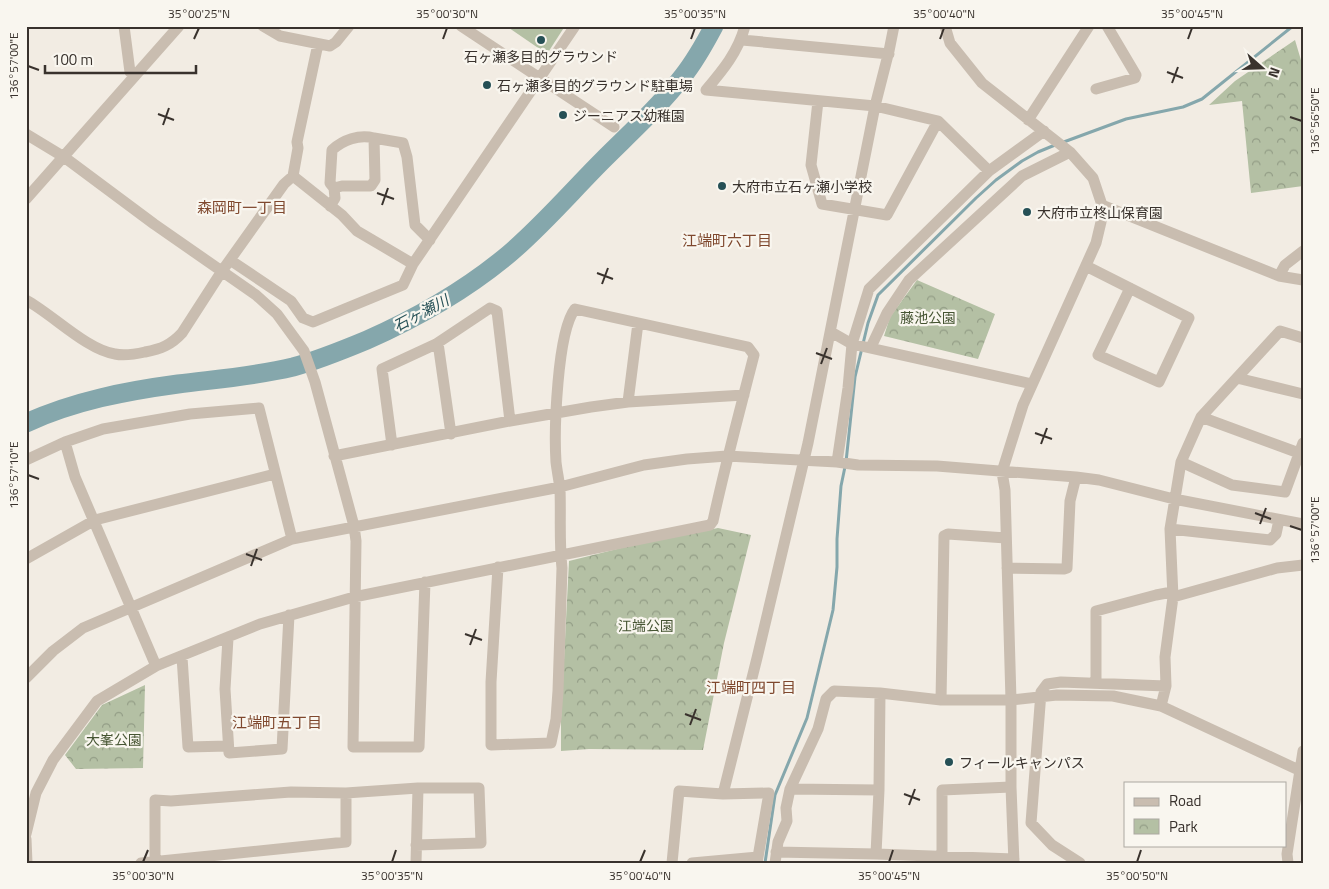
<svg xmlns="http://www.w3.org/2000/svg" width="1329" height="889" viewBox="0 0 1329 889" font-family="'Titillium Web','Noto Sans JP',sans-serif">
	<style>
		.park { fill: url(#park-crowns) }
		.pitch { fill: #b4c0a4 }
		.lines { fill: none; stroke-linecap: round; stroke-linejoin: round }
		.stream { stroke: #85a7ac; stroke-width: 3 }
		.river { stroke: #85a7ac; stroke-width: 19 }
		.minor { stroke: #c9bdb0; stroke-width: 11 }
		.ticks { fill: none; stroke: #39322d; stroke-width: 2 }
		.poi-dot { fill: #265056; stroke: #f9f6ef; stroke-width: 2 }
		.labels { text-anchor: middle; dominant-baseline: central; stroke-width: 4.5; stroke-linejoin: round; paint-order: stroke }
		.poi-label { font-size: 14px; fill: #39322d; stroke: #f9f6ef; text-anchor: start }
		.park-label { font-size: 14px; fill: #465533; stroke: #f9f6ef }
		.neighbourhood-label { font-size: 15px; fill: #7f482e; stroke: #f9f6ef }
		.water-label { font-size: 15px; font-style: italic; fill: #265056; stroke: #f9f6ef }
		.neatline { fill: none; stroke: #39322d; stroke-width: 2 }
		.ticks-label { font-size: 12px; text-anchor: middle; fill: #39322d }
	</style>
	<defs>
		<pattern id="park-crowns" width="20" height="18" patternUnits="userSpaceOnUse" patternTransform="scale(1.25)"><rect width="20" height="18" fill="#b4c0a4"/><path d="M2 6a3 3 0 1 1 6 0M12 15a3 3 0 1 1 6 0" fill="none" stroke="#939d86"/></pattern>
	</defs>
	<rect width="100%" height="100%" fill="#f2ece3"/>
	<path class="park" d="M1295,40l8,27v119l-52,7 -9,-92 -33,4 26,-24z
		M917,280l78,34 -17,45 -94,-23 6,-19z
		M718,528l33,7 -27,108 -21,107 -114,-1 -28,2v-32l8,-158 68,-17z
		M145,685l-2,83 -67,1 -11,-14 37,-50z"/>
	<path class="pitch" d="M506,26h59l-18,28z"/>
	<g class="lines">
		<path class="stream" d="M1061,143l65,-24 57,-12 19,-8 91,-73
			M765,863l10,-68 32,-77 26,-108 4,-43v-28l4,-53 5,-24 9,-85 13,-54 10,-28 98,-97 20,-18 26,-19 16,-9 17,-7"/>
		<path class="river" d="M26,423c48,-22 100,-32 152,-39 39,-5 78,-8 115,-17 26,-7 50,-17 74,-27 52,-23 99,-50 142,-86 34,-29 63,-63 94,-94 27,-27 57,-54 80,-84 12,-15 22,-33 31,-50"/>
		<path class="minor" d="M124,26l6,46 5,4
			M263,26l17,10 50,10 6,-4 13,-16
			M461,26l153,101
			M945,26l5,17 32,40 88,69 23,26 9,27 -1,17 -5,21 -73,162 -21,67 3,18 6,210v87l3,76
			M742,40l147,14
			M1096,89l39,-11 1,-3 -29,-49
			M706,90l169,16 63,15 51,50
			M706,90c17,-20 32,-38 39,-64
			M818,101l-7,64 11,39 65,11 51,-94
			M1028,120l61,-94
			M26,134l38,23 90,67 102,71 21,19 27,37 11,31 39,144 2,15 -3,206h66l6,-165
			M293,176l49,39 15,16 56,33
			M334,188l-4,-5 2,-33c11,-10 27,-16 42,-12
			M26,199l153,-173
			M1102,205l177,71 24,4
			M330,206l5,-8 -1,-10 8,-2h29l4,-6 -1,-42 29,5 4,14 8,68 15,15
			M230,260l61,41 12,17 10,4 90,-37 10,-21 162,-238
			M1086,266l103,52 -30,64 -61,-27 32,-67
			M1279,276l6,-11 18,-14
			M26,300c26,14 61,50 89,54 10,2 21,0 30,-2 16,-3 26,-7 37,-19l40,-62 62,-87 9,-8 5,-28 -1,-6 21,-98
			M831,332l21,12 180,40
			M438,343l13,91
			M871,347l16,-34 22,-33 113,-104 48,-24
			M1237,378l66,16
			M628,402l10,-79
			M1201,417l98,36
			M65,442l10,35 81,189
			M392,445l-10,-76 54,-25 54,-36 7,3 13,110
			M334,456l176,-35 81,-14 37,-5 116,-7
			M26,460l39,-18 38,-13 87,-15 69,-6 33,131
			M837,462l11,-74 4,-44 17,-55 120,-118 55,-40
			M1181,462l51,23 53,7 18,-49
			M1170,529l100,11 6,-6 3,-14
			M26,559l69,-39 180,-46
			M1007,568l57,1 3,-1 3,-67 6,-24
			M1173,597l104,-29 26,-3
			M228,638l-3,51 4,64 53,-4 7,-134
			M182,657l6,90 40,-1
			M26,678l27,-27 30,-23 209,-89 268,-52 84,-22 43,-6 40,-3 110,6 21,3 79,1 139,11 23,3 75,19 129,25
			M1096,682v-71l60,-16 16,-3
			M941,700l3,-164 4,-2 58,4
			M1161,706l5,-20 -1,-29 8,-60 -3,-68 11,-67 20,-45 79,-86 23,7
			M790,789l89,1
			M723,794l34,-136 51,-215 67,-337 14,-55 5,-25
			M26,834l10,-41 17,-33 44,-59 59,-35 104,-42 94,-27 356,-72 3,-4c12,-56 27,-111 41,-166l-6,-8 -173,-38c-18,23 -21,122 -19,153 1,9 3,18 4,27 1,26 -1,53 2,79l-4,123 -2,28 -5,24 -60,2v-63l7,-115
			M26,839l1,24
			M776,852l100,2 138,5
			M876,854l3,-64 1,-97
			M942,856v-66l69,-3
			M141,863l205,-21v-49
			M155,863v-63l16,1 120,-9 55,1 72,-5h61l2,55 -65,2
			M416,863l2,-75
			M672,863l7,-72 44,3 46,-1 -12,70
			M692,863l66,-6
			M775,863l3,-21 9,-21 -1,-13 4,-19 28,-60 8,-30 8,-8 46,2 61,7h70l46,-5 56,1 48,10 142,66
			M1080,863l-28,-18 -21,-22 10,-131 6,-8 14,-2 105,4
			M1288,863l-1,-9 16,-103"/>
	</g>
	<path class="ticks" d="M194,39l5,-11M443,39l4,-11M691,39l4,-11M940,39l4,-11M1188,39l4,-11M28,66l11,4M1167,72l16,6M1172,83l6,-16M158,114l16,6M1290,117l12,4M163,125l6,-17M377,193l17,6M382,205l6,-17M597,273l16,6M602,284l6,-16M816,353l16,6M821,364l6,-16M1035,433l17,6M1041,444l6,-16M28,475l11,4M1255,513l16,6M1260,524l6,-16M1290,526l12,4M246,554l16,6M251,566l6,-17M465,634l17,6M470,645l6,-16M685,714l16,6M690,725l6,-16M904,794l16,6M909,805l6,-16M143,862l5,-12M392,862l4,-12M640,862l5,-12M889,862l4,-12M1137,862l4,-12"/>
	<g class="poi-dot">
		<circle cx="541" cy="40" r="5"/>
		<circle cx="487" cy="85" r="5"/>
		<circle cx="563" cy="115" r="5"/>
		<circle cx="722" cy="186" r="5"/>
		<circle cx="1027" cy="212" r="5"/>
		<circle cx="949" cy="762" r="5"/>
	</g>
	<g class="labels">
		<g class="poi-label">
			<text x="541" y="56" text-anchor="middle">石ヶ瀬多目的グラウンド</text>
			<text x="497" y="85">石ヶ瀬多目的グラウンド駐車場</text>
			<text x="573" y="115">ジーニアス幼稚園</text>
			<text x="732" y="186">大府市立石ヶ瀬小学校</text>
			<text x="1037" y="212">大府市立柊山保育園</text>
			<text x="959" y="762">フィールキャンパス</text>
		</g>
		<g class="park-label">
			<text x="928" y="317">藤池公園</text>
			<text x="646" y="625">江端公園</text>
			<text x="114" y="739">大峯公園</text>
		</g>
		<g class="neighbourhood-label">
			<text x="242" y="207">森岡町一丁目</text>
			<text x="727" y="240">江端町六丁目</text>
			<text x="751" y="687">江端町四丁目</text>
			<text x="277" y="722">江端町五丁目</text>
		</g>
		<g class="water-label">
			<text transform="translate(421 313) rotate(-28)">石ヶ瀬川</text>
		</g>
	</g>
	<rect width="1329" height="889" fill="none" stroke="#f9f6ef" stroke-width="55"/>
	<rect x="1124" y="782" width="162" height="65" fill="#f9f6ef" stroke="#aca8a1"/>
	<rect x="1134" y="798" width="25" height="8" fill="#c9bdb0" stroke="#aca8a1"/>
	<text x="1169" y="806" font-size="15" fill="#39322d">Road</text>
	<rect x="1134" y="819" width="25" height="15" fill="url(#park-crowns)" stroke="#aca8a1"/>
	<text x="1169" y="832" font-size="15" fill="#39322d">Park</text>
	<g transform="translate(1262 68) rotate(110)" stroke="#f9f6ef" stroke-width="4" paint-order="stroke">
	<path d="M0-4L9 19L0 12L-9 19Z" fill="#39322d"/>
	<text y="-8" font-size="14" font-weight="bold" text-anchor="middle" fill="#39322d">N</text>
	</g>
	<path d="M45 65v8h151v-8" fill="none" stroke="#39322d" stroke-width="2.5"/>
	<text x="52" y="65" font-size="15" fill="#39322d" stroke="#f9f6ef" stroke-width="4" paint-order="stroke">100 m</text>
	<rect x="28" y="28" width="1274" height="834" class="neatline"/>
	<g class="ticks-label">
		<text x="199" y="18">35°00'25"N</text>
		<text x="447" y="18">35°00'30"N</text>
		<text x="695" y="18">35°00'35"N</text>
		<text x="944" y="18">35°00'40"N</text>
		<text x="1192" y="18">35°00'45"N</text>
		<text transform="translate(14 66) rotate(-90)" y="4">136°57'00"E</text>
		<text transform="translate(1315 121) rotate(-90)" y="4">136°56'50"E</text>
		<text transform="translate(14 475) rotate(-90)" y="4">136°57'10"E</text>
		<text transform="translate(1315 530) rotate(-90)" y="4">136°57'00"E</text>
		<text x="143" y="880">35°00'30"N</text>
		<text x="392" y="880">35°00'35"N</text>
		<text x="640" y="880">35°00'40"N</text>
		<text x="889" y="880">35°00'45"N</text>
		<text x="1137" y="880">35°00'50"N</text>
	</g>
</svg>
